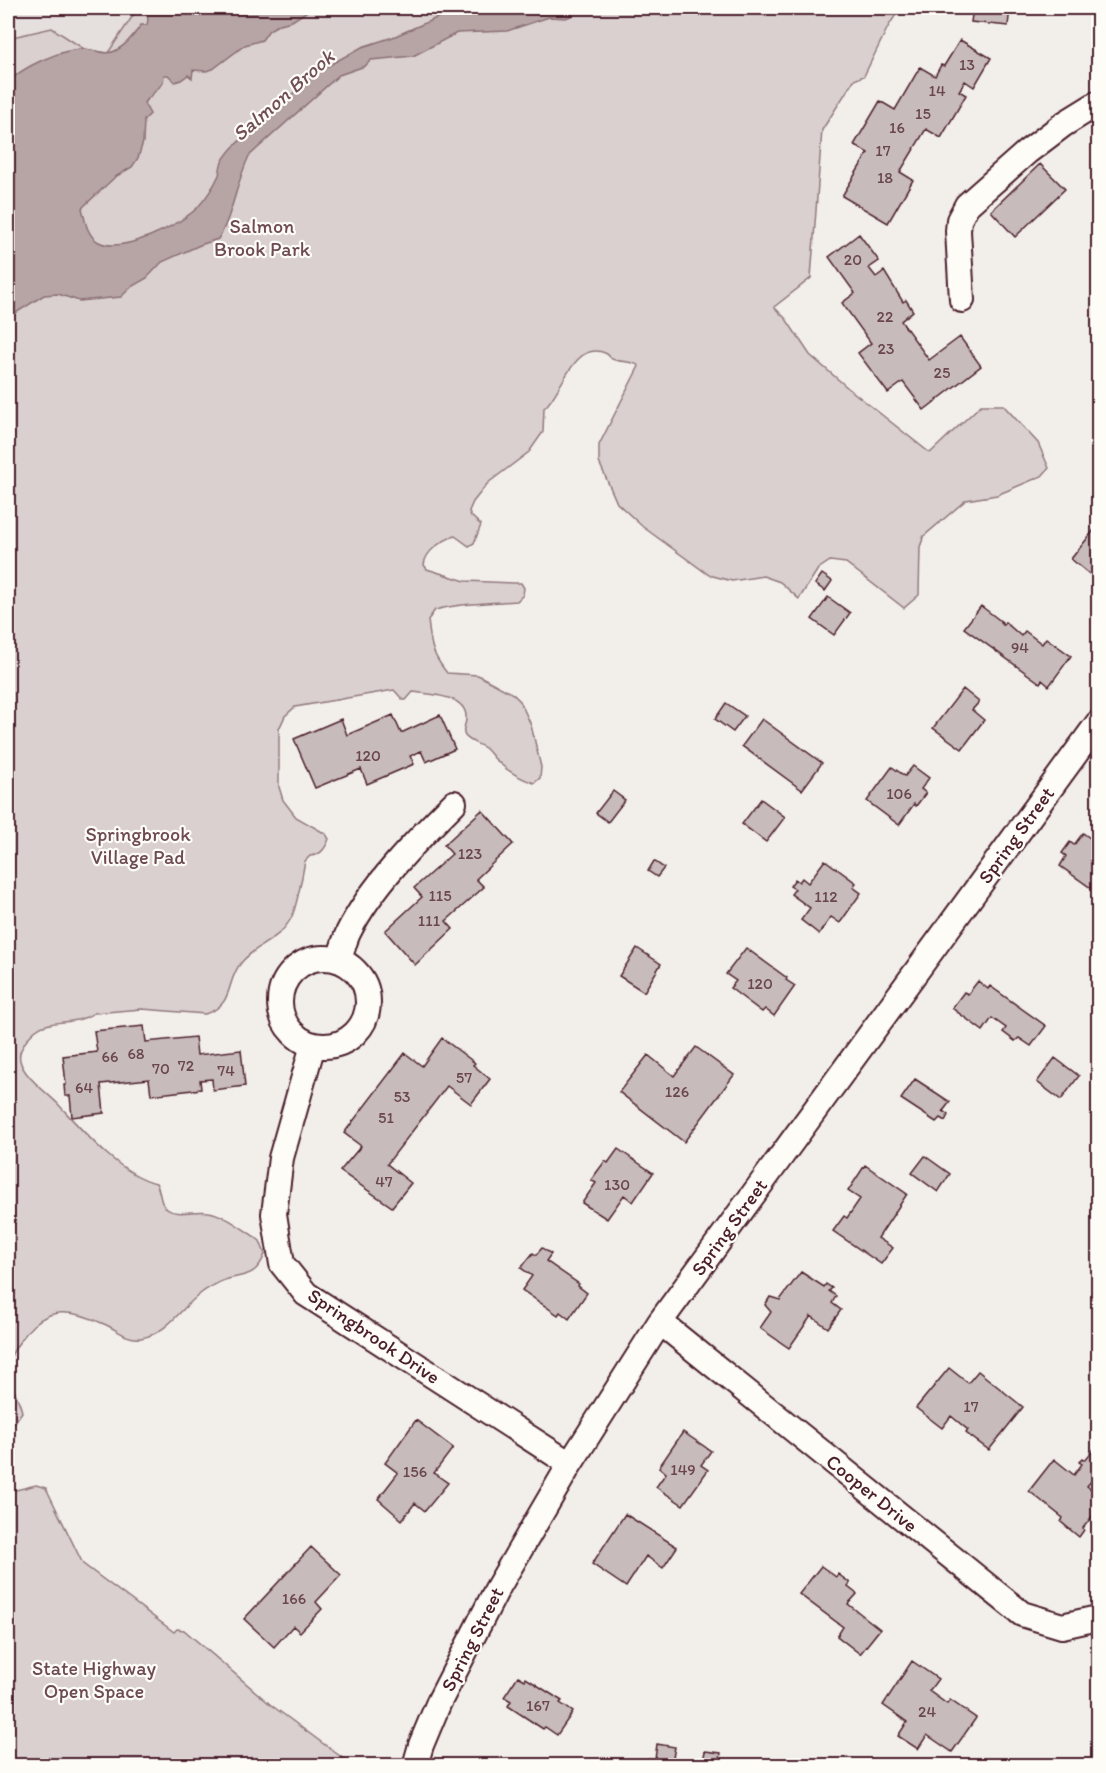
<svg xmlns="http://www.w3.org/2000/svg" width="1106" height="1773" viewBox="0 0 1106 1773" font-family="Itim,sans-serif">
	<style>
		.built { fill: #e5dfdd }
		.green { fill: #d9d0cf; stroke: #92787d; stroke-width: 1.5 }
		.water { fill: #b7a5a6; stroke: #8b6f75; stroke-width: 1.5 }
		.building { fill: #c8bbbb; stroke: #4a1f2b; stroke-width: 1.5 }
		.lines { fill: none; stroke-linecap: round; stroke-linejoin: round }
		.minor-casing { stroke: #4a1f2b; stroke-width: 28 }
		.minor { stroke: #fdfcf7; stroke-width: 24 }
		.labels { text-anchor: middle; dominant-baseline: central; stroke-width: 4.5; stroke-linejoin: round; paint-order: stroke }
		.number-label { font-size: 16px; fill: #6a464f }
		.park-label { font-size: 20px; fill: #6e4b54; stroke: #fdfcf7 }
		.street-label { font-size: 20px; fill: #4a1f2b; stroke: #fdfcf7 }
		.water-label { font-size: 21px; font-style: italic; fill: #704e56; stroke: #fdfcf7 }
	</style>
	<rect width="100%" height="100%" fill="#f2efeb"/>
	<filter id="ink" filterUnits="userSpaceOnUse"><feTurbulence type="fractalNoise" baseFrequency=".0167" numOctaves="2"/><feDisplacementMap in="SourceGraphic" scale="12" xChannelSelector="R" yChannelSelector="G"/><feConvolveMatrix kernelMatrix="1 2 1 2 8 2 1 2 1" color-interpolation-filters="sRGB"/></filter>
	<g filter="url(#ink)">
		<path class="built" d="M8,8h130l-30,45 -24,-4 -32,-21 -44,10z"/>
		<path class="green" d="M138,8h762l-12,19 -24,49 -10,4 -32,50 -11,148 -37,29 12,12 24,36 38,33 82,65 51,-48h22l35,38 11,25 -7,8 -45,19 -31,5 -42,36 -4,11 -1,48 -15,13 -58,-45 -16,-2 -12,8 -19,30 -19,-17 -17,-6 -31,5 -23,-6 -66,-48 -26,-24 -18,-41v-17l40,-79c-8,-6 -18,-3 -27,-7 -2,-2 -4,-5 -7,-6 -32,-13 -44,42 -61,55l-1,24 -14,20 -41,31 -15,19 -4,9 1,4 11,10 -7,18 -5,3 -14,-10c-12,4 -30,15 -31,29l3,4 38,12 49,2h7l3,5 -1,7 -6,6c-27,2 -55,2 -82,9l-7,10c3,25 3,33 19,53l31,2 35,19 7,7 11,24 10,42 -1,11 -6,5c-16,-5 -28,-13 -39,-24 -4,-4 -6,-8 -10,-11 -6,-4 -15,-6 -20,-12 -4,-6 1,-11 1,-17 2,-24 -37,-25 -53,-27l-7,8h-3l-9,-10 -99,17 -10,9 -6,13v58l4,13 13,17 30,17 3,5c-4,10 -8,16 -19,17l-5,5c-3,15 -8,48 -15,59 -12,21 -35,25 -49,43 -16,19 -6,42 -36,51l-63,-5 -48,4c-27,18 -54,-4 -73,37 -9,19 26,42 37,54 25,27 61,70 98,79 5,8 3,21 11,26 11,8 29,0 42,3 16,3 32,16 46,25l5,4 5,13c-11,30 -29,17 -51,31 -5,3 -11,6 -15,10 -19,14 -32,39 -58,43 -15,2 -24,-9 -37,-14 -31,-15 -58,-19 -80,12 -7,9 -16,21 -16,33 1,15 11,28 14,43l-14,20v-1394l44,-10 32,21 24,4z
			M36,1485l10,3 37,76 91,68 3,-3 7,1 87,75 81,60h-344v-276l4,2z"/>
		<path class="water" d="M148,8h164l-20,13 -12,3 -11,6 -7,10 -17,5 -32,24 -7,2 -13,-1 -1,8 -4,-3 -7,5 -6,2 -7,-7h-4l-1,8 -19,20 6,11 -6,6 -1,22 -5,16 -6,9 -17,10 -33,31c3,11 4,25 15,33 23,15 85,-17 101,-34 8,-9 16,-21 21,-32 1,-4 1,-9 3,-13 6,-11 18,-23 29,-30l64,-59 47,-26 31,-10 55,-24 18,-5h111l-6,8 -5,2 -17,-1 -42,14 -50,2 -44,23 -42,4 -6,6 -26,9 -90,81c-13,27 -16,59 -31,83l-18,6 -38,17 -15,16 -16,9 -10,10 -42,4 -21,-7 -14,1 -30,19 -6,8v-89l4,-18 -4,-1v-131c13,-16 54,-34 75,-34 10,0 22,7 32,2 10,-5 20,-17 26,-26h6l1,-6 -2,-8z"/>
		<path class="building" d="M973,8h37l-2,18 -37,-4z
			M960,40l31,18 -17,29 -9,-6 -6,10 7,4 -25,43 -15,-9 -26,43 13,8 -25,43 -46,-27 26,-43 -14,-8 26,-44 15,9 25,-43 15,9 6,-11 3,1z
			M1040,164l25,25 -50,48 -24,-26z
			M859,234l20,27 -10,7 7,9 8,-6 19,31 3,-2 7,11 -12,10 28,39 31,-23 21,29 -57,44 -21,-28 -15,11 -30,-40 13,-10 -29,-40 13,-10 -26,-36z
			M1094,530l4,3v48l-27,-22z
			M822,574l10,7 -7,10 -10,-7z
			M828,597l22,16 -16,22 -22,-16z
			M981,606l21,16 -1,1 2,2 2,-3 16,14 4,-5 17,13 4,-6 25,18 -22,30 -7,-6 -2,3 -76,-55z
			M963,689l16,13 -7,8 12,10 -22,29 -29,-21z
			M726,703l19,13 -12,16 -18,-13z
			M393,715l8,18 39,-18 15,34 -29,13 -5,-11 -11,5 4,8 -47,20 -6,-15 -46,19 -21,-49 47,-20 6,16z
			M762,719l60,44 -20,27 -60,-44z
			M913,766l16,12 -8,11 5,4 -10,13 -2,-2 -15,21 -32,-24 25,-34 13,9z
			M613,791l12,9 -17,22 -12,-9z
			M761,799l24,18 -19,25 -24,-18z
			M482,810l31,34 -37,35 8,8 -38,34 7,8 -38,36 -30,-34 37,-34 -8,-9 38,-34 -8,-9z
			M1083,833l15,11v49l-38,-27 6,-10 -4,-3 8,-11 4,3z
			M825,860l31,23 -3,4 8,6 -21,30 -9,-6 -12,17 -18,-14 9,-12 -19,-14 4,-5 -5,-3 5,-7 4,3 3,-4 6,5z
			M654,861l10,7 -7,9 -9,-6z
			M637,948l24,16 -17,28 -25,-16z
			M746,948l41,30 -1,2 9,6 -21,30 -9,-7 -3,3 -32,-24 6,-7 -10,-7z
			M978,981l10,8 2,-3 56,40 -15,20 -12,-8 -4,3 -12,-9 3,-4 -14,-10 -9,13 -31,-23 12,-16 4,2z
			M144,1026l2,16 49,-5 2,18 44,-5 4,36 -32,4 -1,-11 -12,1 1,9 -50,6 -2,-16 -48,5 3,29 -32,4 -2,-21h-5l-1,-11h2l-3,-29 34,-4 -3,-21z
			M442,1038l33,25 -2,2 17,14 -19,25 -24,-18 -60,78 24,19 -19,24 -52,-36 21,-25 -17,-13 61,-80 17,13z
			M696,1047l38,28 -50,67 -65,-50 29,-37 26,21z
			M1055,1058l24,18 -18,24 -24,-18z
			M915,1079l35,23 -7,9 5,4 -3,6 -5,-3 -4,4 -35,-23z
			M618,1149l35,24 -20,29 -9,-7 -17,24 -25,-16 14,-20 -5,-3 14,-19 3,2z
			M925,1156l25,18 -12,18 -26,-19z
			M865,1165l42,29 -29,44 15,10 -12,16 -48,-33 11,-15 3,2 13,-19 -12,-8z
			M542,1248l9,6 -5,7 33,23 -1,2 9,7 -18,26 -9,-7 -2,3 -36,-25 10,-14 -11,-8 12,-15 3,2z
			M801,1272l23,15 2,-3 6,4 -3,3 7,5 -4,7 9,7 -13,18 -17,-12 -22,32 -29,-20 11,-16 -6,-7 5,-8 10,3z
			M949,1368l19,15 10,-12 45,36 -34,43 -23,-17 2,-3 -17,-14 -9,12 -26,-20z
			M416,1420l37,28 -19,25 14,10 -23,28 -10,-8 -13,17 -24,-21 20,-26 -13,-10z
			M683,1432l28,19 -10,14 7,5 -25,35 -27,-18 10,-14 -7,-6z
			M1098,1444v38l-4,-4 -7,8 11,9v14l-15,19 1,2 -5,7 -18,-15 2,-4 -34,-27 25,-32 20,16 8,-11 -3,-2 4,-4 2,2z
			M625,1514l52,33 -14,21 -17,-12 -20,31 -34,-23z
			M311,1547l30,28 -25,27 6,7 -22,23 -7,-6 -19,21 -30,-28z
			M821,1566l15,11 2,-3 12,9 -2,4 9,7 -9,10 32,25 -20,25 -23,-18 6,-9 -44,-33z
			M912,1661l26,18 -9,12 18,13 3,-4 26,18 -24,34 -25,-17 -9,14 -20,-13 9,-14 -24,-17z
			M518,1676l7,4 1,-2 36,23 -2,2 13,9 -16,23 -12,-8 -2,2 -35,-23 3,-5 -7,-4z
			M657,1744l18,3 -3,16 15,3h-40l2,-8 6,1z
			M705,1751l16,2 -2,12 -16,-3z"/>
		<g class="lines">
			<g class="minor-casing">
				<path id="minor" d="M962,300l-4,-69 1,-11 8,-15 60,-53 37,-28 34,-21
					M280 1002a44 44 0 1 1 88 0a44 44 0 1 1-88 0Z
					M339,960c3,-9 5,-18 9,-27 23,-47 69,-93 106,-130
					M313,1045l-32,113 -7,56 8,50 24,30 264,170
					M660,1322l362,292 40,12 36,-8
					M415,1766l6,-21 18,-43 58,-113 73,-125 90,-142 438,-599"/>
			</g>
			<use href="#minor" class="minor"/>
		</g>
	</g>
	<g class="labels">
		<g class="number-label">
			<text x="967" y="64">13</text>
			<text x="937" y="90">14</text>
			<text x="923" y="113">15</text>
			<text x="897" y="127">16</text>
			<text x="883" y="150">17</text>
			<text x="885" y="177">18</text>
			<text x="853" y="259">20</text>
			<text x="885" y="316">22</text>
			<text x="886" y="348">23</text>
			<text x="942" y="372">25</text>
			<text x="1020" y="647">94</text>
			<text x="368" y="755">120</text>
			<text x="899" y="793">106</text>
			<text x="470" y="853">123</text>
			<text x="440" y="895">115</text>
			<text x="826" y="896">112</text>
			<text x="429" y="920">111</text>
			<text x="760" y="983">120</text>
			<text x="136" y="1053">68</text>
			<text x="110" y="1056">66</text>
			<text x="186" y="1065">72</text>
			<text x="161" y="1068">70</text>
			<text x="226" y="1070">74</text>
			<text x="464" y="1077">57</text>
			<text x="84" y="1087">64</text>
			<text x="677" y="1091">126</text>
			<text x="402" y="1096">53</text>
			<text x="386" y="1117">51</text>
			<text x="384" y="1181">47</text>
			<text x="617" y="1184">130</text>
			<text x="971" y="1406">17</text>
			<text x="683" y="1469">149</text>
			<text x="415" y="1471">156</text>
			<text x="294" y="1598">166</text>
			<text x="538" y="1705">167</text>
			<text x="927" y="1711">24</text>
		</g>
		<g class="park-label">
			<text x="262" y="226">Salmon<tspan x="262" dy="23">Brook Park</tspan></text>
			<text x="138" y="834">Springbrook<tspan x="138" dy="23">Village Pad</tspan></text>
			<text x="94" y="1668">State Highway<tspan x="94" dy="23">Open Space</tspan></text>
		</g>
		<g class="street-label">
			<text transform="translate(1016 835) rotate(-54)">Spring Street</text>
			<text transform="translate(729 1227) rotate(-54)">Spring Street</text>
			<text transform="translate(374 1336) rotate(34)">Springbrook Drive</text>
			<text transform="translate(872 1493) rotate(39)">Cooper Drive</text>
			<text transform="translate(472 1639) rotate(-63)">Spring Street</text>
		</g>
		<g class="water-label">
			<text transform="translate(283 95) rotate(-41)">Salmon Brook</text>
		</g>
	</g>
	<rect width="1106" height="1773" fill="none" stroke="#fdfcf7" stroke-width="30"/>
	<rect x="15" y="15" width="1076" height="1743" fill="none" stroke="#4a1f2b" stroke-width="2" filter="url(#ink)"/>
</svg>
